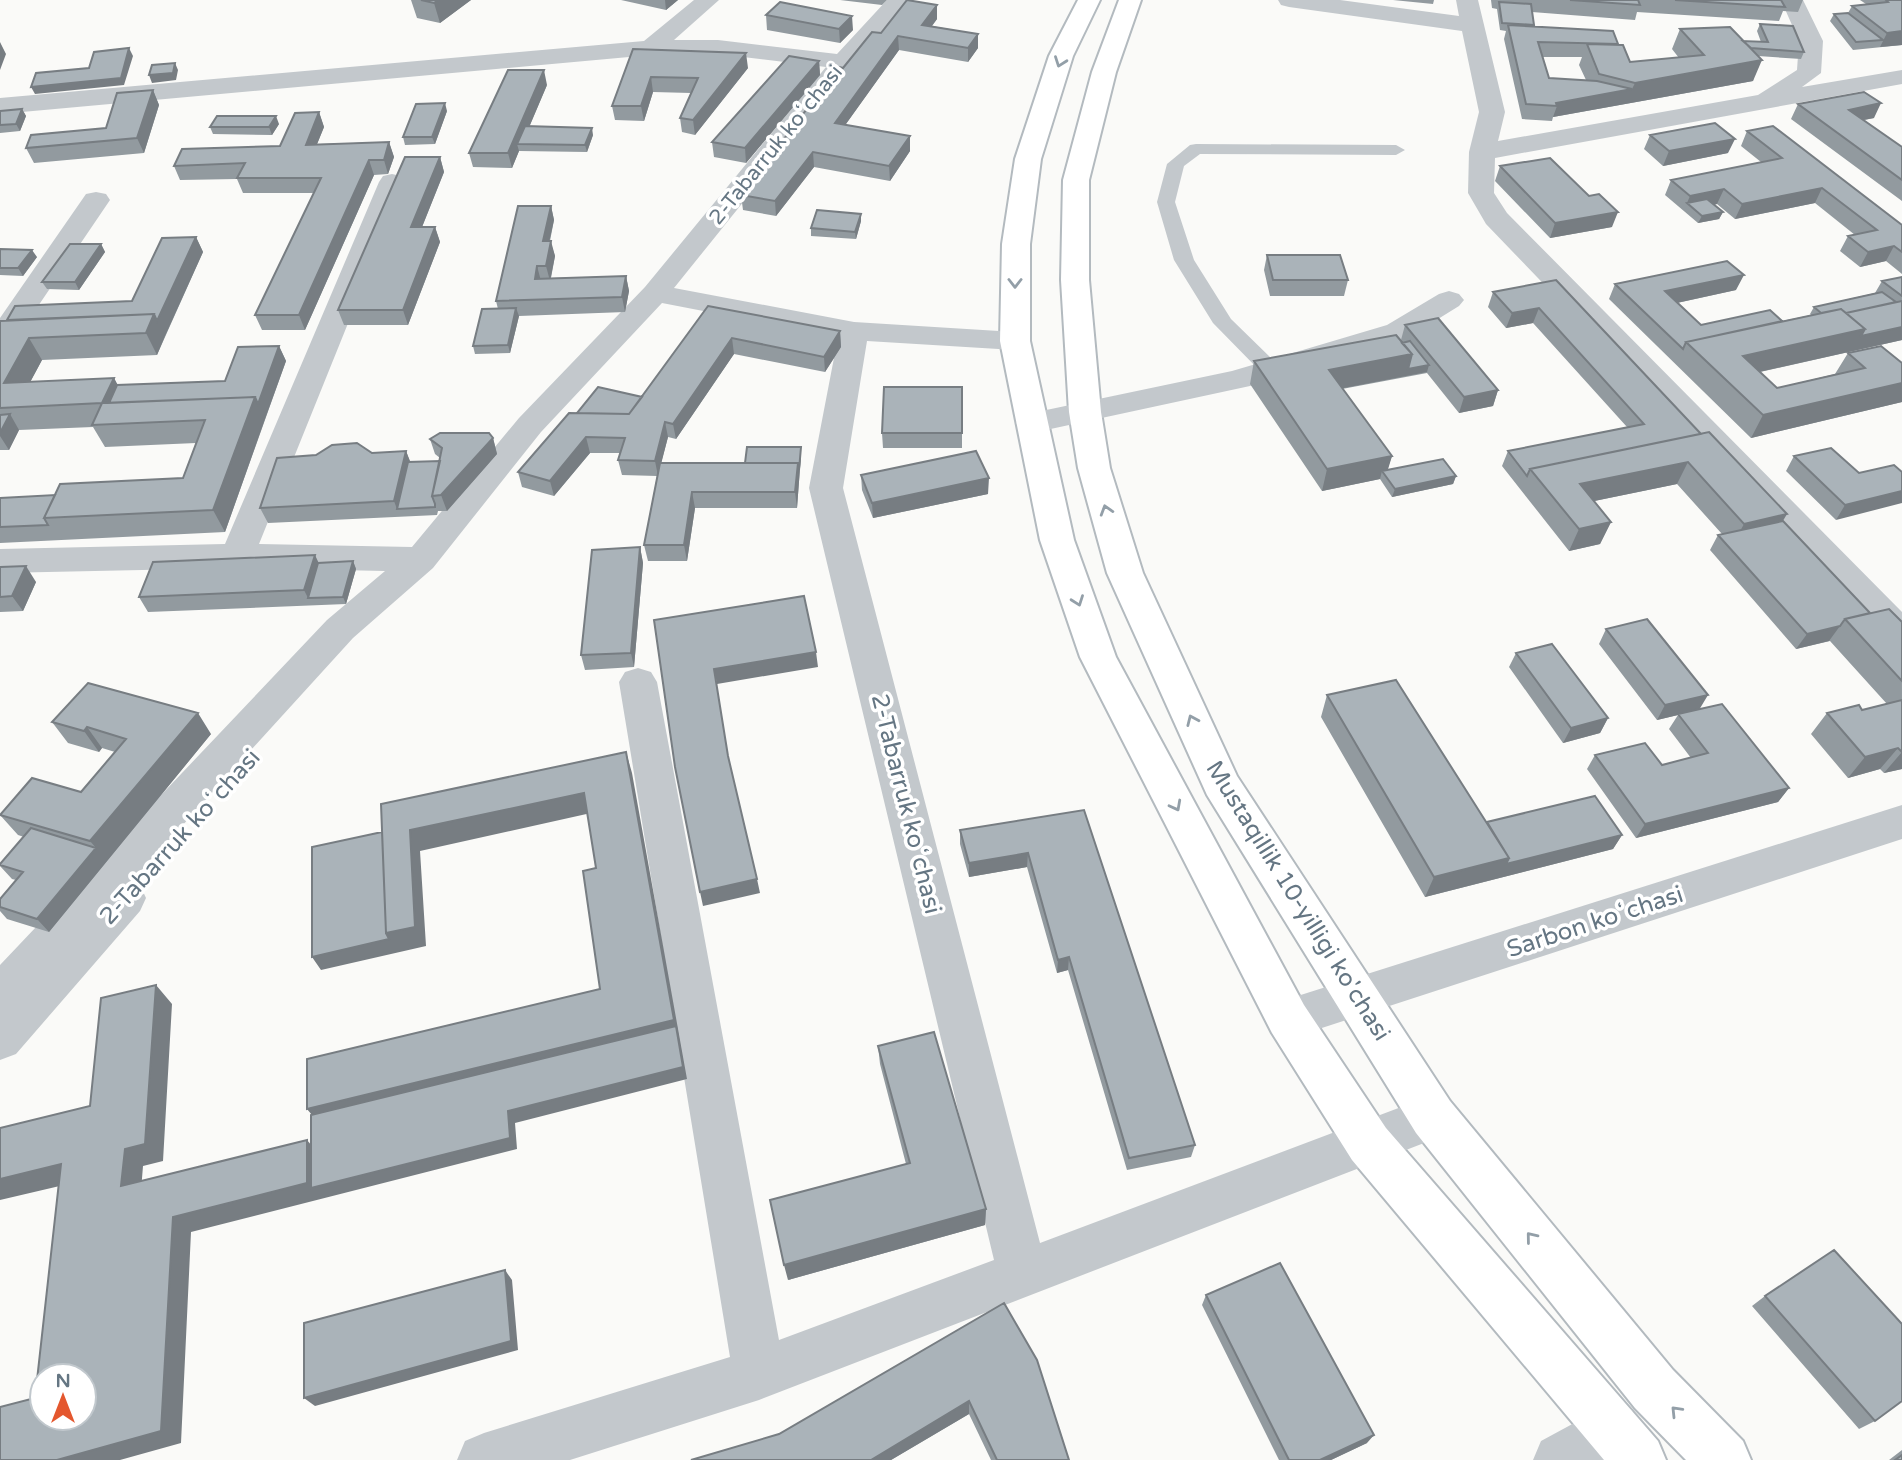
<svg xmlns="http://www.w3.org/2000/svg" width="1902" height="1460" viewBox="0 0 1902 1460" font-family="'Varela Round',sans-serif">
	<style>
		.lines { fill: none; stroke-linecap: round; stroke-linejoin: round }
		.secondary-casing { stroke: #b3babf; stroke-width: 4 }
		.service { fill: #c3c8cc; fill-rule: evenodd }
		.minor { fill: #c3c8cc; fill-rule: evenodd }
		.tertiary { fill: #c3c8cc; fill-rule: evenodd }
		.secondary { fill: #fff; fill-rule: evenodd }
		.wall { fill: #929a9f; fill-rule: evenodd }
		.shaded-wall { fill: #777d82 }
		.building { fill: #aab3b9; stroke: #777d82; stroke-width: 2; fill-rule: evenodd }
		.oneway { stroke: #939fa8 }
		.labels { text-anchor: middle; dominant-baseline: central; stroke-width: 7; stroke-linejoin: round; paint-order: stroke }
		.far-street-label { font-size: 21px; fill: #657683; stroke: #fff }
		.street-label { font-size: 24px; fill: #657683; stroke: #fff }
	</style>
	<rect width="100%" height="100%" fill="#fafaf8"/>
	<g class="lines">
		<g class="secondary-casing">
			<path id="secondary" d="M1078,0h22l-27,56 -32,103 -11,85v97l44,199 42,117 188,348 82,123 272,313 8,19h-62l-252,-300 -80,-127 -192,-376 -40,-117 -40,-199 2,-97 13,-85 34,-103z
				M1119,0h22l-25,72 -27,108v100l12,132 9,56 33,105 94,203 213,325 223,269 70,71 8,19h-65l-51,-52 -219,-275 -209,-338 -100,-222 -29,-105 -9,-56 -8,-132 2,-100 29,-108z"/>
		</g>
		<path class="service" d="M1196,144l200,1 9,5 -9,5 -196,-1 -16,12 -9,36 19,58 37,59 45,44 3,5 -3,5h-14l-49,-50 -39,-63 -17,-58 10,-38 23,-19z"/>
		<path class="minor" d="M694,0h25l-45,40h44l119,14 50,-54h24l-59,67 -178,221 180,34 161,10 11,3 4,6 -4,6 -11,3 -148,-9 -24,147 197,755 393,-148 17,6 6,16 -6,16 -691,267 -189,60h-113l8,-19 19,-8 246,-76 -111,-675 6,-10 13,-4 13,4 6,10 122,658 215,-80 -185,-772 29,-151 -176,-34 -121,129 -108,136 -80,70 -222,244 9,3 6,13 -6,13 -124,143 -16,6v-95l327,-345 58,-49 -148,-3 -237,5v-24l225,-5 154,-362 4,-6 9,-2 9,2 4,6 -146,362 153,3 107,-129 126,-131 181,-220 -108,-13 -67,1 -651,59v-16l644,-57z
			M1278,0h62l119,16 -3,-16h22l27,112 -7,29 260,-46 39,-25 2,-29 -18,-41h22l20,41 -2,32 -19,14 100,-17v14l-407,74 -1,35 13,20 395,399v35l-13,-4 -403,-419 -18,-31 1,-41 10,-40 -17,-81 -173,-24 -8,-2z
			M96,192l10,2 4,6 -99,146 -11,3v-31l86,-124z
			M1449,291l10,3 5,6 -5,6 -50,31 -159,49 -218,47 -11,-3 -5,-7 5,-7 11,-3 200,-42 155,-46 52,-31z
			M1613,1402l19,8 8,19 -8,19 -21,12h-78l8,-19z"/>
		<path class="tertiary" d="M1902,805v34l-614,200 -16,-6 -6,-14 6,-14 16,-6z"/>
		<use href="#secondary" class="secondary"/>
	</g>
	<path class="wall" d="M411,0h60l-31,23 -23,-5z
		M621,0h57l-12,10z
		M840,0h47l-5,5z
		M1393,0h41l-1,4z
		M1491,0h312l-5,12 -15,-1 -4,10 -142,-9 -2,8 -103,-8 2,15 84,17 12,18 49,-4 -7,-9 8,-20 63,12 18,1 -4,-11 3,-7 44,28 -3,7 -43,-3 -5,25 -200,36 -1,4 -30,-2 -18,-80 2,-8 -6,-1 -3,-21 -5,-1zM1543,57h39l-3,8 7,15 -37,-2z
		M1860,0h42v45l-49,5 -23,-29 4,-7 14,-1 4,-7 14,-2z
		M937,5v14l-5,7 46,8v14l-10,14 -69,-12 -54,75 65,26 -20,30 -76,-14 -38,49 -33,-6 -2,-15 102,-127z
		M766,15l87,15 -13,13 -73,-13z
		M633,49l115,19 -53,67 -13,-3 -2,-14 11,-25 -38,-1 -9,29 -29,-1 -3,-14z
		M819,61l1,14 -74,88 -32,-6 -2,-15z
		M547,85l-18,42 64,8 -6,17 -68,-1 -7,17 -39,-1 -4,-14z
		M153,90l6,15 -15,48 -110,10 -8,-15 80,-20z
		M1798,104l76,14 -10,2 38,27v54l-111,-82z
		M22,109l4,7 -6,15 -20,2v-22z
		M447,111l-12,33 -30,1 -2,-8z
		M319,112l5,15 -7,17 72,-2 5,15 -6,17 -14,1 -69,155h-43l-7,-15 59,-122h-71l-6,-14 -57,1 -6,-14 106,-20z
		M279,124l-7,11 -59,-1 -3,-7z
		M1747,131l155,94v49l-16,-13 -26,6 -20,-16 8,-15 7,-1 -40,-32 -80,16 -18,-15 -3,1 9,7 -4,7 -21,4 -33,-28 6,-15 90,-18 -20,-16z
		M1650,135l78,18 -65,13 -19,-17z
		M440,157l4,15 -22,55h13l5,15 -32,83h-64l-6,-15z
		M1500,166l112,61 -62,11 -55,-57z
		M551,206l3,14 -4,21 5,15 -4,22 75,-2 3,15 -4,21 -106,4 -9,37 -35,1 -2,-8 25,-37 -2,-8z
		M861,214v7l-5,18 -45,-3v-8z
		M196,237l7,15 -46,103 -115,5 -12,22 84,-4 3,7 108,-4 54,-35 7,15 -61,171 -225,11v-45l55,-3 128,-17 13,-35 -91,4 -12,-20 -74,3 -10,20h-9v-129l132,-20z
		M101,244l4,8 -26,38 -32,-1 -5,-7z
		M0,249l37,8 -14,19 -23,-1z
		M1267,255l81,25 -4,16h-74l-6,-26z
		M1902,277v63l-142,32 17,16 58,-14 13,-21 54,10v39l-151,36 -142,-139 6,-15 121,6 -59,13 24,22 81,-4 29,-6 -1,-1 4,-7 61,-14 7,-12z
		M1556,280l314,333 32,9v147l-18,4 -4,-4 -32,9 -37,-44 16,-21 35,-3 25,-6 -57,-63 -34,8 -86,-99 8,-15 4,-1 -45,-50 -83,17 17,21 -11,22 -31,7 -67,-85 6,-15 119,-24 -94,-104 -27,5 -18,-21 5,-15z
		M708,306l132,25 1,16 -16,25 -91,-18 -58,85 -8,-2 -7,26h84l56,-8 -4,53h-102l-8,53h-39l-4,-16 13,-69 -35,-1 -4,-15 2,-7h-30l-36,43 -32,-9 -4,-15 59,-59 65,-16z
		M1405,325l93,65 -5,16 -34,7 -32,-40 -85,16 50,67 -5,14 69,6 -3,8 -61,13 -12,-18 -58,12 -72,-107 4,-23 147,-21z
		M962,387v61h-79l-1,-15z
		M493,438l4,16 -50,57h-9l-1,4 -169,8 -8,-15 112,-55 34,-2 4,11 30,-1v-3l-5,-4 -5,-15z
		M1794,456l65,17 35,-8 -58,55 -50,-49z
		M861,475l127,19 -115,24 -11,-28z
		M640,547l3,16 -9,104 -49,3 -4,-15z
		M353,561l3,8 -10,35 -198,8 -9,-15 179,-34z
		M0,567l36,15 -13,29 -23,1z
		M1606,629l183,159 -11,14 -142,36 -49,-69 8,-14 67,10 29,-7 -22,-29 9,-14 -21,5 -58,-76z
		M1516,653l92,65 -8,15 -37,10 -54,-76z
		M1327,695l160,127 135,13 -9,14 -188,48 -104,-180z
		M52,722l159,12 -162,198 -42,-13 -7,-8v-12l16,-19 -4,-1 -12,-13v-2l24,-27 -6,-2 -18,-20 81,-23 34,-40 -13,-4 -3,4 -31,-9z
		M1084,810l111,335 -4,12 -64,13 -59,-200 -11,3 -30,-106 -58,10 -9,-33v-14z
		M878,1046l108,163 -1,16 -197,55 118,-116 -26,-100z
		M1206,1295l161,148 -36,17h-52l-77,-155z
		M1765,1296l110,125 -16,8 -107,-123z
		M1004,1303l65,157h-78l-22,-46 -78,46h-200l88,-26z
		M1902,1450v10h-13z"/>
	<path class="shaded-wall" d="M438,0h33l-31,23 -6,-20z
		M665,0h13l-12,10z
		M937,5v14l-15,20v-14z
		M852,16l1,14 -13,13 -1,-14z
		M1902,31v14l-22,2 7,-14z
		M978,34v14l-10,14v-14z
		M898,36l1,14 -63,88 -1,-15z
		M0,42l6,12 -6,16z
		M129,48l4,8 -9,29 -89,9 -4,-7 90,-9z
		M746,53l2,15 -53,67 -2,-15z
		M1762,60l-9,21 -200,36 4,-11 -1,-3 76,-14 3,-6z
		M819,61l1,14 -74,88 -1,-15z
		M175,63l3,7 -2,10 -24,3 -3,-8z
		M544,70l3,15 -25,59h-5l2,7 -7,17 -4,-15z
		M651,77l2,15 -9,29 -3,-15z
		M153,90l6,15 -15,48 -7,-15z
		M445,103l2,8 -12,33 -3,-7z
		M1881,103l-7,15 -32,6 7,-14z
		M22,109l4,7 -6,15 -4,-7z
		M319,112l5,15 -13,32 -5,-14z
		M276,116l3,8 -7,11 -3,-8z
		M592,128l1,7 -6,17 -2,-7z
		M910,136v15l-20,30 -1,-15z
		M1735,139l-7,14 -65,13 6,-15z
		M389,142l5,15 -6,17 -4,-14z
		M813,152l1,15 -38,49 -1,-15z
		M440,157l4,15 -28,70 -5,-15z
		M369,160l5,15 -69,155 -6,-15z
		M1822,188l-7,15 -80,16 7,-15z
		M1724,189l-7,15 -24,5 -6,-6 3,-7z
		M551,206l3,14 -8,36 -3,-15z
		M1618,212l-6,15 -62,11 5,-15z
		M1723,212l-4,7 -21,4 4,-7z
		M861,214v7l-5,18 -1,-7z
		M435,227l5,15 -32,83 -5,-15z
		M196,237l7,15 -38,84 -8,-15z
		M551,241l4,15 -5,25 -4,-15z
		M101,244l4,8 -26,38 -4,-8z
		M1894,246l-8,15 -26,6 8,-15z
		M32,250l5,7 -14,19 -5,-8z
		M537,266l4,15 -6,-2z
		M1744,275l-8,15 -78,17 7,-16z
		M626,276l3,15 -4,21 -3,-15z
		M516,308l3,8 -9,37 -2,-8z
		M1539,308l-6,15 -27,5 6,-15z
		M154,314l11,22 -8,19 -11,-22z
		M1902,327v13l-49,11 8,-15z
		M1865,329l-12,22 -121,27 11,-22z
		M840,331l1,16 -16,25 -1,-15z
		M29,338l13,22 -24,45 -14,-22z
		M732,338l2,16 -58,85 -3,-15z
		M279,346l7,15 -21,58 -7,-15z
		M1412,354l17,11 -2,7 -104,20 6,-22z
		M114,378l12,22 -21,10 -3,-7z
		M1902,383v19l-151,36 12,-23z
		M1498,390l-5,16 -34,7 5,-16z
		M255,397l10,22 -40,113 -12,-22z
		M10,414l9,16 -10,20 -9,-14v-3z
		M665,422l3,15 -10,39 -3,-15z
		M586,437l4,16 -36,43 -4,-15z
		M493,438l4,16 -50,57 -6,-16z
		M801,447v8l-4,53 -2,-16z
		M406,451l6,15 -15,43 -3,-8z
		M1392,456l-6,20 -4,-5 -2,8 -58,12 5,-22z
		M1688,462l-11,22 -107,22 10,-22z
		M1456,476l-3,8 -61,13 3,-8z
		M989,478l-1,16 -115,24 -1,-15z
		M1902,491v12l-66,17 9,-15z
		M692,492l3,16 -8,53 -3,-16z
		M1787,514l-13,22 -42,10 12,-22z
		M1611,522l-11,22 -31,7 10,-22z
		M640,547l3,16 -9,104 -3,-14z
		M315,555l7,15 -14,28 -4,-8z
		M353,561l3,8 -10,35 -3,-7z
		M26,566l10,16 -13,29 -11,-15z
		M1840,626l-11,15 -33,8 11,-15z
		M816,652l2,15 -101,17 -3,-15z
		M1708,695l-9,15 -42,10 8,-15z
		M198,713l13,21 -162,198 -12,-13 59,-71 -6,-7z
		M1608,718l-8,15 -37,10 8,-15z
		M87,727l15,21 -3,4 -15,-21z
		M1898,748l-18,21 -32,9 17,-21z
		M626,752l6,21 55,306 -172,44 2,26 -326,83 -10,211 -61,17h-63l116,-243 134,-77 14,17v-31l-14,-17 367,-89z
		M1902,752v17l-18,4z
		M1789,788l-11,14 -142,36 9,-14z
		M584,793l7,20 -171,38 6,95 -105,24 -9,-13 98,-127z
		M1622,835l-9,14 -188,48 9,-20 75,-19z
		M1028,853l-1,14 -58,10v-14z
		M757,879l3,14 -57,13 -3,-14z
		M1069,957l-1,13 -11,3 1,-13z
		M156,985l16,19 -9,157 -20,5 -3,37 -19,-17 4,-37z
		M61,1164l20,17 -81,19v-21z
		M986,1209l-1,16 -197,55 -4,-15z
		M505,1270l7,10 6,70 -203,56 -11,-8z
		M969,1401v13l-78,46h-20z
		M1374,1435l-7,8 -36,17h-11z"/>
	<path class="building" d="M421,0h17l-4,3z
		M907,0l30,5 -15,20 56,9 -10,14 -70,-12 -63,87 75,13 -21,30 -76,-14 -38,49 -34,-6 98,-128 4,1 29,-36 9,1z
		M1570,0h68l2,5z
		M1675,0h106l4,7z
		M1886,0h16v31l-15,2 -35,-27 36,-4z
		M780,2l72,14 -13,13 -73,-14z
		M1499,2l32,2 3,21 -32,-2z
		M1848,13l35,27 -27,2 -22,-28z
		M1760,24l33,2 11,26 -53,-4 -8,-7 25,1z
		M1508,25l105,6 5,13 -80,-2 11,36 48,3 35,8 -76,14 1,3 -31,-2z
		M1730,27l32,33 -127,23 -36,-9 -12,-30 36,1 7,17 74,-7 -24,-26z
		M129,48l-8,30 -90,9 5,-14 53,-5 5,-16z
		M633,49l113,4 -53,67 -13,-2 18,-40 -47,-1 -10,29h-29z
		M789,56l30,5 -74,87 -33,-6z
		M175,63l-2,10 -24,2 3,-10z
		M508,70h36l-36,83h-39z
		M153,90l-16,48 -111,10 5,-13 75,-7 11,-35z
		M1864,92l17,11 -32,7 53,37v33l-104,-76z
		M445,103l-13,34h-29l13,-33z
		M22,109l-6,15 -16,1v-14z
		M319,112l-13,33 83,-3 -5,18h-15l-70,155h-44l66,-137h-84l8,-15 -71,3 8,-17 98,-3 15,-33z
		M217,116h59l-7,11h-59z
		M1715,123l20,16 -66,12 -19,-16z
		M525,126l67,2 -7,17 -68,-1z
		M1773,126l129,99v27l-8,-6 -26,6 -20,-16 29,-6 -55,-42 -80,16 -18,-15 -34,7 -19,-16 111,-22 -35,-27z
		M405,157h35l-29,70h24l-32,83h-65z
		M1550,158l39,38 10,-2 19,18 -63,11 -55,-57z
		M1707,199l16,13 -21,4 -15,-13z
		M518,206h33l-8,35h8l-5,25h-9l-2,13 91,-3 -4,21 -126,4z
		M817,210l44,4 -6,18 -44,-4z
		M196,237l-39,84 -3,-7 -147,6 8,-14 117,-5 30,-63z
		M70,244h31l-26,38h-33z
		M0,249l32,1 -14,18h-18z
		M1267,255h73l8,25h-75z
		M1727,261l17,14 -79,16 36,34 69,-15 12,11 -96,21 -3,7 -68,-65z
		M1902,277v19l-20,-15z
		M1556,280l145,154 -171,35 -3,7 -19,-25 136,-27 -105,-116 -27,5 -19,-21z
		M1882,292l14,10 -50,11 -5,-4 -20,4 -7,-6z
		M1902,301v26l-41,9 4,-7 -19,-16z
		M708,306l132,25 -16,26 -92,-19 -59,86 -8,-2 -10,39 -37,-1 7,-22 -39,-1 -36,44 -32,-9 51,-59 60,1z
		M516,308l-8,37 -35,1 9,-37z
		M1841,309l24,20 -122,27 34,32 88,-20 -17,-15 33,-7 21,17v20l-139,32 -77,-73z
		M154,314l-8,19 -117,5 -25,45 110,-5 -12,25 -102,5v-87z
		M1438,318l60,72 -34,7 -59,-72z
		M1396,335l16,19 -83,16 63,86 -65,13 -73,-108z
		M1410,341l19,24 -21,4 4,-15 -10,-11z
		M279,346l-21,58 -3,-7 -146,6 8,-18 108,-4 13,-34z
		M598,387l44,10 -13,17 -52,-1z
		M884,387h78v46h-80z
		M255,397l-42,113 -169,8 16,-34 123,-6 22,-58 -113,5 10,-22z
		M10,414l-10,19v-18z
		M1709,432l78,82 -43,10 -56,-62 -108,22 31,38 -32,7 -49,-60z
		M440,433h49l4,5 -52,57 -9,1 10,-48 -12,-9z
		M357,443l15,10 34,-2 -12,50 -134,7 17,-50 39,-3 16,-10z
		M747,447h54l-2,23 -1,-7h-53z
		M1831,448l28,25 35,-8 8,7v19l-57,14 -51,-49z
		M976,451l13,27 -117,25 -11,-28z
		M1443,459l13,17 -61,13 -13,-18z
		M440,461l-8,35 3,8v3l-38,2 11,-47z
		M660,463h138l-3,29h-103l-8,53h-40z
		M55,495l-11,23 4,7 -48,2v-29z
		M1783,521l87,92 -25,6 -5,7 -33,8 -89,-99z
		M640,547l-9,106 -50,2 11,-105z
		M315,555l-11,35 -165,7 14,-35z
		M353,561l-10,36 -35,1 10,-35z
		M26,566l-14,30 -12,1v-30z
		M804,596l12,56 -102,17 14,87 29,123 -57,13 -25,-125 -21,-147z
		M1889,609l13,13v59l-57,-62z
		M1647,619l61,76 -43,10 -59,-76z
		M1552,644l56,74 -37,10 -55,-75z
		M1396,680l113,178 -75,19 -107,-182z
		M88,683l110,30 -108,128 -90,-26 32,-37 49,14 45,-53 -39,-12 -3,4 -32,-9z
		M1902,700v52l-4,-4 -33,9 -38,-44 32,-8 3,5z
		M1722,704l67,84 -144,36 -50,-69 50,-12 17,22 46,-12 -30,-39z
		M626,752l48,268 -367,89v-50l293,-70 -17,-118 13,-3 -12,-75 -174,37 5,97 -29,6 -5,-129z
		M1595,796l27,39 -116,29 3,-6 -22,-36z
		M1084,810l111,335 -66,13 -60,-201 -11,3 -30,-107 -59,10 -9,-33z
		M31,828l65,20 -59,71 -37,-12v-8l23,-27 -23,-7v-1z
		M382,832l4,101 3,6 -77,18v-110z
		M156,985l-11,159 -20,5 -4,37 186,-46v43l-134,34 -12,214 -104,29h-57v-53l35,-9 26,-234 -61,15v-51l90,-22 11,-108zM42,1376h42v42h-42z
		M676,1026l7,41 -175,44 2,27 -199,50v-73z
		M934,1032l52,177 -202,56 -14,-65 140,-37 -32,-117z
		M1834,1250l68,74v77l-27,20 -110,-125z
		M1280,1263l94,172 -54,25h-31l-83,-165z
		M505,1270l6,71 -207,57v-75z
		M1004,1303l33,57 32,100h-72l-28,-59 -98,59h-180l88,-26z
		M1902,1455v5h-7z"/>
	<defs><path id="oneway-chevron" d="M-2-3.5L2.5 0L-2 3.5" fill="none" stroke-width="1.6" stroke-linecap="round" stroke-linejoin="round" transform="scale(1.75)"/></defs>
	<g class="oneway">
		<use href="#oneway-chevron" transform="translate(1060 62) rotate(110)"/>
		<use href="#oneway-chevron" transform="translate(1015 283) rotate(90)"/>
		<use href="#oneway-chevron" transform="translate(1106 510) rotate(-107)"/>
		<use href="#oneway-chevron" transform="translate(1078 601) rotate(70)"/>
		<use href="#oneway-chevron" transform="translate(1192 720) rotate(-114)"/>
		<use href="#oneway-chevron" transform="translate(1176 806) rotate(62)"/>
		<use href="#oneway-chevron" transform="translate(1531 1237) rotate(-129)"/>
		<use href="#oneway-chevron" transform="translate(1676 1411) rotate(-134)"/>
	</g>
	<g class="labels">
		<g class="far-street-label">
			<text transform="translate(776 145) rotate(-51)">2-Tabarruk koʻchasi</text>
		</g>
		<g class="street-label">
			<text transform="translate(906 804) rotate(76)">2-Tabarruk koʻchasi</text>
			<text transform="translate(180 837) rotate(-48)">2-Tabarruk koʻchasi</text>
			<text transform="translate(1298 901) rotate(58)">Mustaqillik 10-yilligi ko'chasi</text>
			<text transform="translate(1595 922) rotate(-18)">Sarbon koʻchasi</text>
		</g>
	</g>
	<g transform="translate(63 1397)"><circle r="33" fill="#ffffff" stroke="#c1c8cd" stroke-width="2"/>
	<path d="M0-5L12 26L0 18L-12 26Z" fill="#e4572e"/>
	<text y="-10" font-size="19" font-weight="bold" text-anchor="middle" fill="#657683">N</text>
	</g>
</svg>
